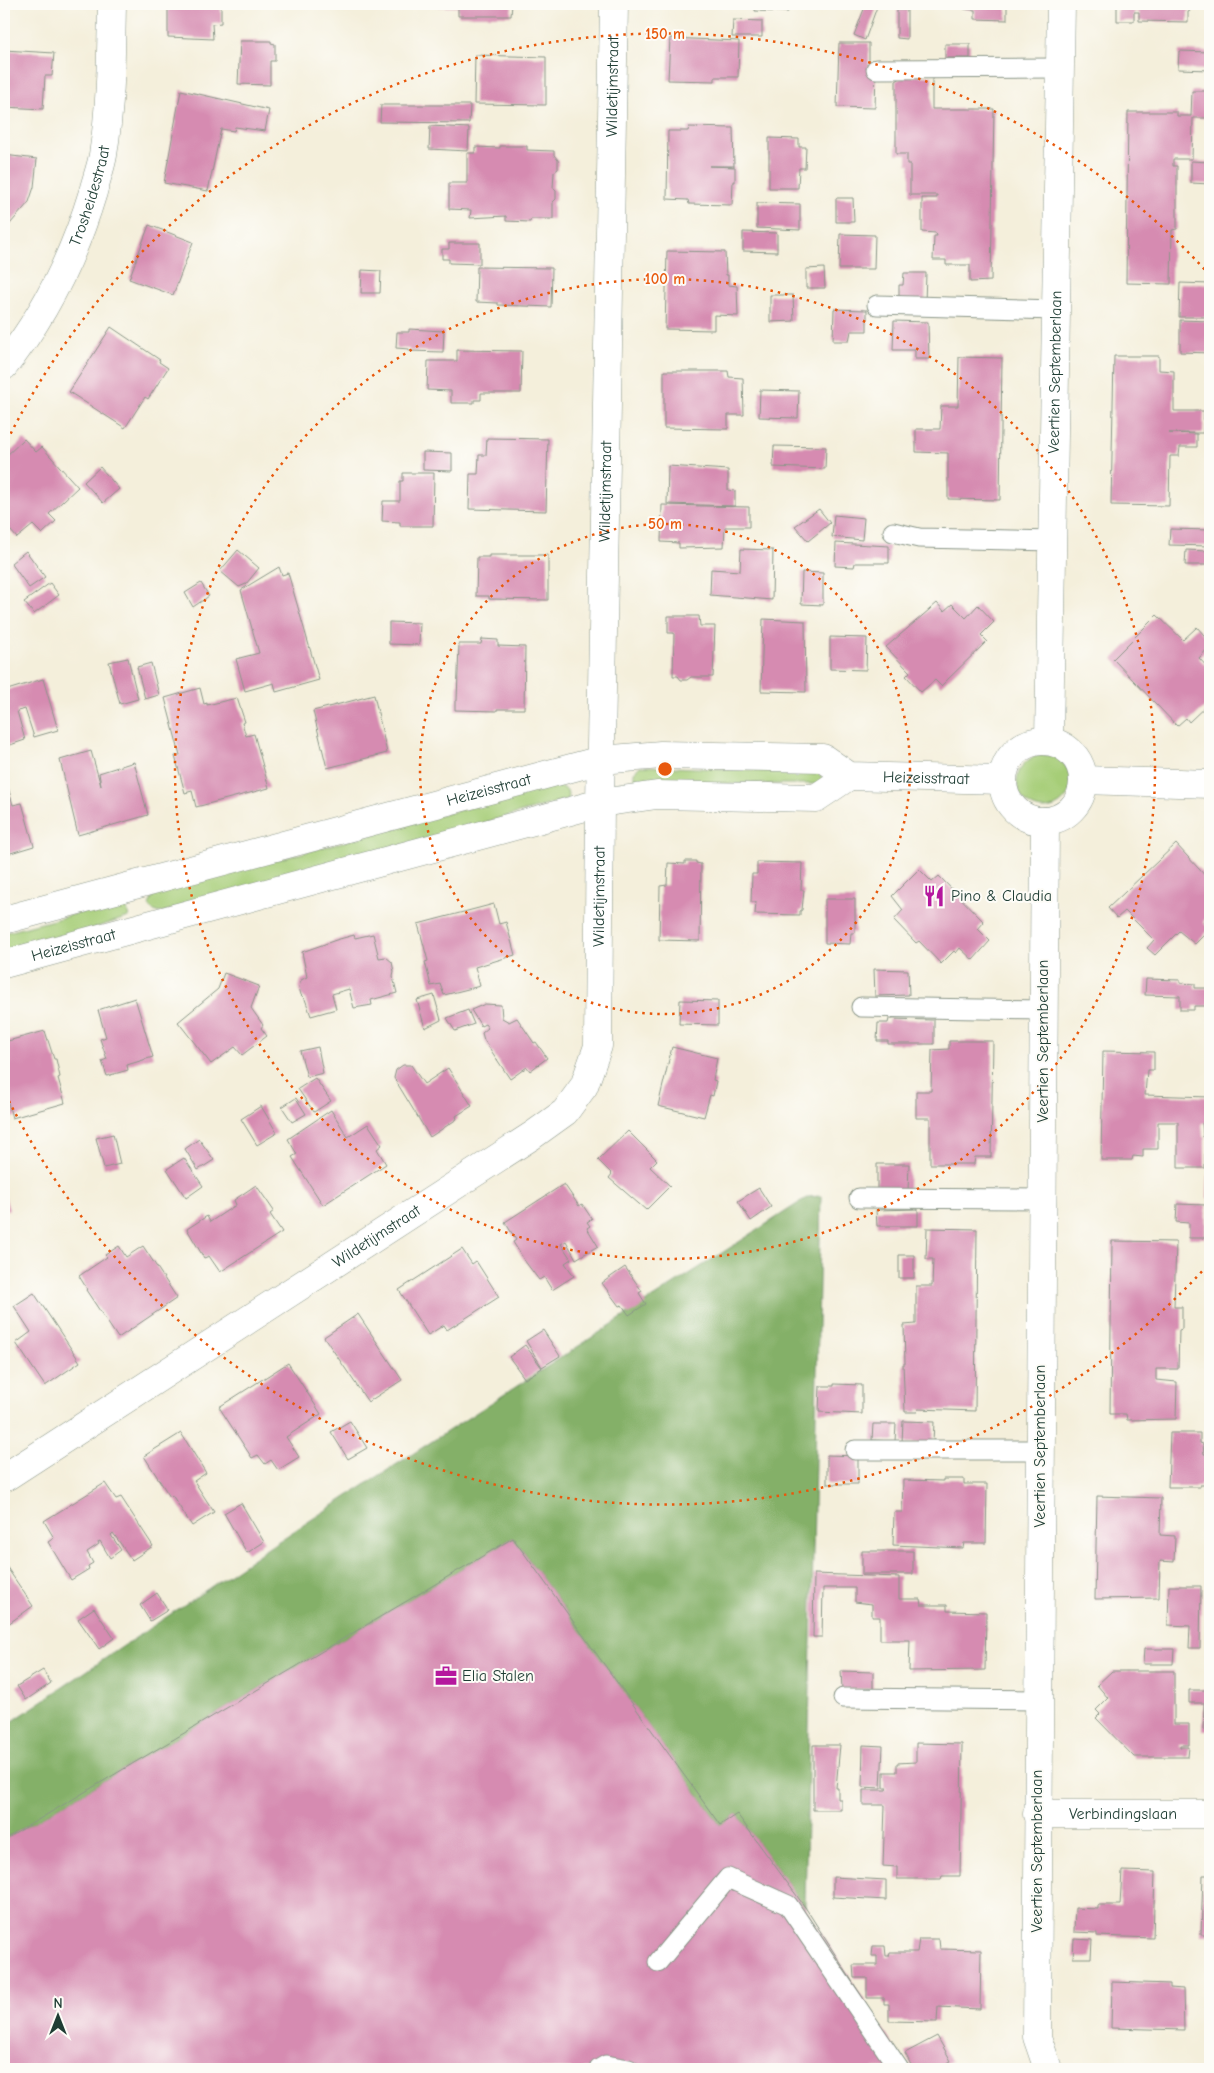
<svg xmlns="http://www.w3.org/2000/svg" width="1214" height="2073" viewBox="0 0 1214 2073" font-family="'Comic Neue',sans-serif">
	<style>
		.green { fill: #a6cd77; stroke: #628556 }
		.forest { fill: #84b068; stroke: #52764e }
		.building { fill: #d68bb1 }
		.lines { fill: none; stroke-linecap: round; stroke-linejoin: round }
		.lane-casing { stroke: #8a9688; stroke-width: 21 }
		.street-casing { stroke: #8a9688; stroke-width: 29 }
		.lane { stroke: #fff; stroke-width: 19 }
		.street { stroke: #fff; stroke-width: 28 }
		.ring { fill: none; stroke: #e8590c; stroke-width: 2.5; stroke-dasharray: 2.5 5 }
		.labels { text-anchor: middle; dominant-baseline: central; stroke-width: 4; stroke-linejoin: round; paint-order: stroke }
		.street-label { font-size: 16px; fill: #1f3d34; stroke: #fdfcf7 }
		.poi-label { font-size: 16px; fill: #1f3d34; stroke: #fdfcf7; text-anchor: start }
		.centre { fill: #e8590c; stroke: #fdfcf7; stroke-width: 2.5 }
		.ring-label { font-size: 15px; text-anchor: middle; font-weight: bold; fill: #e8590c; stroke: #fdfcf7; stroke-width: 4; stroke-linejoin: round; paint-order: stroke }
	</style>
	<rect width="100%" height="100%" fill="#fdfcf7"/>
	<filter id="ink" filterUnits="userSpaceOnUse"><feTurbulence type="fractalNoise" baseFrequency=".02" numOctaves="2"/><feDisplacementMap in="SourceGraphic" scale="10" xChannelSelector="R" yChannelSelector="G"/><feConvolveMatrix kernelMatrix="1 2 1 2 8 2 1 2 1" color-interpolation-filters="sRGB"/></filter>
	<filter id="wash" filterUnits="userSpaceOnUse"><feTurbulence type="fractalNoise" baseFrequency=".0096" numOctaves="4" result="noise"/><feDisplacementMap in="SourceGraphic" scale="20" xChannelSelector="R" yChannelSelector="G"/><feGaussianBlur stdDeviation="1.12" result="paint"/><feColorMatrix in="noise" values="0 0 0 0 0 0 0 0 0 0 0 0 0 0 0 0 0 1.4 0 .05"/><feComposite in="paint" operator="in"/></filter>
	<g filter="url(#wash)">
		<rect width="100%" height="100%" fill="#f4efdb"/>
		<path class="green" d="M1017 782a27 27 0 1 1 54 0a27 27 0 1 1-54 0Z
			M640,766l177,6 5,5 -2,7h-174l-12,-4v-8z
			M556,784l11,6 2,9 -410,114 -7,-3 -3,-5 4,-9 6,-4z
			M121,902l5,3 3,12 -125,39v-23z"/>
		<path class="forest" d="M821,1196l-16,711 -68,-93 -17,11 -207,-287 -509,302v-113l270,-183 534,-347z"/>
		<g id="blocks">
			<path class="building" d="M168,4h53v19l-9,1 1,15 -45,-2z
				M439,4h73l-1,12h-53v-9h-19z
				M755,4h33v8l-33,-1z
				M866,4h12l-13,36 -11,-5z
				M964,4h43v16l-32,-1v-9l-11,-1z
				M1117,4h73v7l-2,1v10l-49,-1v-9h-5v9h-17z
				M897,10h10v29l-10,-1z
				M733,20l29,1v16h-30z
				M670,38l69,3 -1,36h-23v4l-47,-1z
				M240,41h31v2l4,1v17h-5v24l-32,-1z
				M839,43h30v26h7l-1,39 -38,-1z
				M945,44h25v14h-25z
				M4,50l50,3 -2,23h-7l-2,33 -39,-2z
				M1179,51l31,1v18l-32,-1z
				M475,55l71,2v48l-72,-1z
				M904,76h28v33h62l-3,172 -21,1v-17h-24v-5h-13l1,-24h3l-1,-3 -14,-1v-34h15v-3h-27v-31h-3v-10h-11v-73z
				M181,90l88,20 -4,21 -30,-4 -1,4 -13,-2 -13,62 -44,-8z
				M1192,91h18v27h-17l-1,41h-19v7h4v63l-5,1 -1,54 -45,-1 2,-171h49v4h14z
				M381,105h89l-1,18 -89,-1z
				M430,126l39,2 -1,23 -39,-2z
				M689,127l44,1 1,38h-25l26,1v15h-2l-1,23 -43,-1 -1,-4 -21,-1 1,-68h20z
				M769,138l30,1v8h7l-1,21h-6l-1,20h-29z
				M500,146h27v4l27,1v4l4,5v9l-4,3 -1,16 3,3v8l-3,3v17h-22l-1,3 -24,-1v-5l-36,2 1,-8 -22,-1v-26h18v-30h8v-6l25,1z
				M4,155l33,4 -3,28 -5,15 -19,22 -6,-6z
				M1191,161l19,1v22l-19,-1z
				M836,198h17l1,24h-18z
				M757,203l43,1v26l-43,-2z
				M149,225l44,17 -20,53 -44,-16z
				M743,232l34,1v19l-34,-1z
				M840,234l35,1 -1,34h-35z
				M449,243h31v21l-31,-1v-4h-7v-10h7z
				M667,251l58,1 1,23h2v10l9,1 1,30 -24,-1v15l-49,-1z
				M477,267l75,1 -1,39 -53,-2v-2l-22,-1z
				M824,268l1,20h-19v-19z
				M362,270l19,1 -1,22h-19z
				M904,273h22l-1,30 -26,-1v-17h4z
				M1180,283l30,1v33h-31z
				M770,295h23l1,26 -24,1z
				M834,309l33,1v21h-16l-2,10h-16z
				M1180,320l30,1v32l-30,-1z
				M894,321l34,1 1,37h-14v-9h-22z
				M111,327l49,33 -1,2 9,6 -20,31 -3,-2 -20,31 -56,-36z
				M409,329l35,2 -1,21 -34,-1v-2l-13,-1 1,-16h12z
				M457,350l65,1 -1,42h-40v7h-7v3h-23v-12l-24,-1 1,-29h29z
				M1114,356h45v14l15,1v40h30l-1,22h-34l28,1v13h-17l-1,9h-9l-1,50 -58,-1z
				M959,357l43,1 -2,142 -52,-1v-46l-32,-1v-23h24l1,-23h17z
				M664,371h64l1,6 14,1 1,37h-16v14l-64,-1z
				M760,390l39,1 -1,27 -39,-1z
				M487,438l61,1 -2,72 -77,-2 1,-35h8l1,-19h7z
				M24,439l12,13 6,-5 36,40 -29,27 7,7 -14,13 -9,-9 -16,13 -13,-15v-65z
				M774,446l52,1 -1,22 -52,-2z
				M423,452l29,1v18l-29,-1z
				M668,466l60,4v20l7,1v15l-68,-2z
				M100,467l19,22 -16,14 -19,-21z
				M403,473h31l-1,53h-33v-4l-18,-1 1,-20h17v-20h3z
				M662,505l87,2v20h-24l-1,20 -45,1v-5l-18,-1z
				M819,509l11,14 -22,18 -13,-15z
				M834,515l30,3 -2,22 -30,-3z
				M1170,529l40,1v16l-41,-1z
				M836,543l53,3v17h-34l-1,4 -19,-1z
				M741,549l32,1 -1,50 -62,-5 1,-26 29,2z
				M238,550l21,18 -13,16 -7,3 -19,-16z
				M1186,550l21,1v14h-22z
				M26,551l19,26 -16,11 -18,-25z
				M489,555h59v45l-59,-1v-3h-13l1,-39h12z
				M279,567l3,8 6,-2 31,107 -43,12 -2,-9 -29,8 -9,-32 23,-6 -18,-63z
				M802,572l21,1v32l-22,-1z
				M50,583l9,12 -25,19 -10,-12z
				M201,583l8,13 -16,11 -8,-14z
				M937,603l7,8 8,-7 14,14 12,-13 16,17 -13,13 6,6 -46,45 -6,-6 -14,12 -15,-16 4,-4 -24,-25z
				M1157,615l26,25 14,-13 13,15v4l-11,12 11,12v32l-21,20 -3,-4 -9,8 -64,-67z
				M668,616h31l1,10h15l-2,51h-22l-4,3h-6l-3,-4h-5l1,-43h-6z
				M763,619l42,2 1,71 -45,-1z
				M389,622l31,1 -1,22 -30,-1z
				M830,637l37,1 -1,32 -36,-1z
				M482,639l16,1v6l27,1 -1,62h-27v2l-42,-1v-9h2l2,-57h22z
				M128,658l10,41 -18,5 -11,-42z
				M151,663l8,32 -14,4 -8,-32z
				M43,679l15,51 -24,7 -9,-28 -3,1 -5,1 8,29 -21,7v-56z
				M200,688l4,16 3,-1v2l30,-7 8,24 -3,1 4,13 8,-2 15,54 -73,19 -4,-16 -7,2 -10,-37 5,-1 -15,-57z
				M374,695l13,58 -60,15 -14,-57z
				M91,751l10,35 -2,-13 35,-11 14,53 -70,20 -18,-75z
				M4,773l9,32 9,-2 12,43 -30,9z
				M1176,844l34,37v32l-7,9 7,7 -15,15 -16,-13 -24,24 -8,-7 7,-8 -29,-29 -8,7 -9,-10z
				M685,861h11v2l5,1 -1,77 -41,-1 1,-54 7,-1 1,-22 17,1z
				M757,862l45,1 -1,27h3l-2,20 -2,1v4l-45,-1 1,-12h-5l1,-28h5z
				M919,869l13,13 7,-6 45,46 -6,7 12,12 -17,19 -13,-12 -4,5 -2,-2 -13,13 -22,-23 -3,2 -22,-23 9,-10 -11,-14z
				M825,899h30v34h-4l-1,11 -25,-1z
				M494,904l5,20 7,-2 9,33 -40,12 5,19 -36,9 -4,-11 -9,2 -6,-24 3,-1 -10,-37z
				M373,934l6,24 7,-1 6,5 2,10 -1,5 4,16 -26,7 1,5 -18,3 -5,-19 -17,5 4,15 -25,7 -6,-17 -4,-4 -2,-8 2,-7 6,-3 -5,-25 34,-12 18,-5 1,3z
				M874,969l34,1 1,25 -34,1z
				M224,973l35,13 -8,22 12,17 -2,3 6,8 -25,19 -7,-8 -24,17 -33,-42 40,-33z
				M1146,979l34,1v3l15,1v4h14v18h-15v4h-14v-14l-35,-1z
				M434,995l7,25 -16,8 -8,-28z
				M135,998l18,59 -26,8 1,5 -21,6 -5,-15 5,-2 -7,-20 6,-2 -8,-27z
				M680,1000l38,1v24l-39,-1z
				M485,1004l16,1 1,13 7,4 8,-4 17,25 2,-1 11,16 -17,13 -3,-4 -17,12 -26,-39 -2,-7 6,-5 -3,-4 -4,2 -10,-16z
				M468,1010l6,14 -19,7 -8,-13z
				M889,1019l45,1v24h-46v-3h-11l1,-18h10z
				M45,1031l9,28h2l4,18 -2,1 7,25 -53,15 -8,-31v-45z
				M949,1041h44l-2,116h-16l-1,7h-44v-46h-14v-27h15l1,-41 17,-1z
				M318,1047l5,26 -16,4 -7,-26z
				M672,1047l45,11 -4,22 3,1 -3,15 -3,-1 -6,22 -46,-11z
				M1103,1051l51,1v18h-7l-2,25 65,2 -1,26h-7l1,14h2v31h-27v-46h-20v27h-15v8l-10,-1 -1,4h-31z
				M403,1065h8l13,19 24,-16 24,38 -16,10 1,3 -27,18 -36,-59 2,-8z
				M315,1078l16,23 -17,11 -16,-23z
				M296,1098l10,16 -14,8 -10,-15z
				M261,1106l16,27 -20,12 -16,-26z
				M331,1110l17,27 20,-13 14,21 -5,4 9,15 -63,41 -31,-48 5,-3 -9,-15z
				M628,1131l29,29 -7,7 20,19 -24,24 -37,-32 3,-4 -14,-14z
				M113,1134l7,30 -16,4 -8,-30z
				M199,1139l15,21 -16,10 -13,-21z
				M1209,1155h1v43h-3z
				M184,1158l19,28 -17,12 -19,-29z
				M877,1164h32l-1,28h-31z
				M564,1184l15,22 3,-2 10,15 -5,3 3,4 -3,2 11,18 -22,13 -10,-18 -5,3 10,15 -6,4 9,13 -22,14 -8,-13 -5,3 -15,-20 -11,-18 3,-2 -11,-18z
				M256,1185l18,26 -4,3 12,18 -62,40 -11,-16 -5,2 -17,-29 20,-13 3,6 15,-10 11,-7 -2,-5z
				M759,1188l12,19 -20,14 -13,-20z
				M4,1193l5,17 -5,2z
				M1177,1204l29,1 -1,33h-16v-15l-13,-1z
				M918,1209v17h-41l-1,-16z
				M927,1228l50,1 -2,182 -57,-2 -1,3h-12l-2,-48h2l-1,-39 12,-1v-38h16l1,-27h-7z
				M1112,1241l64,1 -2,65h8v22l-3,1 -1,39h-22v11l21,2 -1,37 -49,1 -1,-6h-16z
				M119,1246l7,11 17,-11 34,52 -59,40 -32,-48 1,-1 -8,-13 28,-19 -2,-2z
				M462,1249l10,15 4,-3 23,36 -52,33 -3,-5 -16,10 -29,-45z
				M899,1255h15v23h-15z
				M625,1267l17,24 -3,2 7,11 -17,11 -7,-10 -3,1 -17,-23z
				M34,1293l46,69 -35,24 -29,-43 15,-11 -17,-26z
				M358,1314l44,66 -34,22 -44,-65z
				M543,1330l17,26 -18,11 -16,-26z
				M525,1345l17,23 -17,11 -16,-22z
				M288,1363l33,51 -35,23 13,20 -21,13 -7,-10 -6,4 -7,-9 -6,3 -33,-51z
				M1207,1372h3v53h-4z
				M834,1384l28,1v29l-43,-2 1,-26h14z
				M350,1421l17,27 -19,11 -17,-27z
				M903,1421l31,1 -1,21h-31z
				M873,1424h23l-1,17 -23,-1z
				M181,1433l25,40 -12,8 20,31 -22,14 -20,-31 -2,2 -26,-41z
				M1170,1433h30v10l3,1 1,10h6v39h-2v-8h-8v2h-32z
				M827,1455l31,1v28h-31z
				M943,1479h21v5h23l-1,59h-22l-1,5 -70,-3 1,-33h8l1,-32 40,1z
				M105,1483l11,16 5,-2 32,49 -21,14 -19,-27 -2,2 10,15 -11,8 -10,-17 -2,1 1,2 -12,8 6,11 -5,3 1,3 -18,11 -23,-38 6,-4 -10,-17z
				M1097,1496l64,2 -1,37 15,1 -1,26 -14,-1 -1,37 -64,1z
				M241,1503l23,39 -17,11 -23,-40z
				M513,1538l207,287 17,-11 68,93 103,162h-904v-130l3,-2 -3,-7v-90z
				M862,1551h51v23h-51z
				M4,1563l29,43 -29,21z
				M814,1574l85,3v22h21l1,6h26v6l39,1 -1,58 -76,1 1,-31h-30v-23h-8v-13l-17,-2v-14h-32l-1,49h-9z
				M1169,1586h32l-1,62h-11l1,-22 -22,-1z
				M157,1593l11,17 -18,11 -10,-16z
				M94,1608l20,30 -15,11 -21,-30z
				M1144,1649h30l-1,15h-30z
				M43,1670l8,13 -25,17 -9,-14z
				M841,1671l32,1v17h-31z
				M1112,1671h62v53h15v21h-9v2h9l-1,10h-54l-38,-39 4,-4 -4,-4 12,-12 -11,-13z
				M1189,1690h21v13h-21z
				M1204,1704h6v26h-7z
				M916,1743l46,1 -2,132h-18l-1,3h-44v-12l-14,-1 2,-61h-22v-15h23l1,-2h-3v-16h13v-9l19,-1z
				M813,1745h27l-4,43h2v11h3v11h-28z
				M863,1745l20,1 -2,42 -19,-1z
				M1122,1871l33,1 -2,66 -56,-2v-3l-23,-1 1,-24 23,1v-4h22z
				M1203,1875h7v60h-9z
				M833,1877l53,3v20l-53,-3z
				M919,1939h20l1,10 41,1 -1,59 -42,-2 -1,15 -48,-1v-17h-5v-6h-17v-20h-13l-1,-13h24v-9h-5l1,-10h12l1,10h3l1,-4h27z
				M1074,1939l18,1 -1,18h-18z
				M1112,1982l58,2v4l13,1 1,41 -73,-2z
				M937,2036l14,25 -15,8h-23l-8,-16z"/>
		</g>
	</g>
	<g filter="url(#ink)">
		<use href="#blocks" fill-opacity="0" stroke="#8a9688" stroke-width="1"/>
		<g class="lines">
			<g class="lane-casing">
				<path id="lane" d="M876,69l184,-1
					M877,305l179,5
					M893,532l26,6 133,3
					M861,1007l183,3
					M859,1198l183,1
					M855,1450h185
					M843,1698l195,2
					M658,1962l70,-84 60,27 111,164
					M599,2069l7,-4 23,4"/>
			</g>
			<g class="street-casing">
				<g id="street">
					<path id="s1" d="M4,366c41,-51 70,-111 89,-174 3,-12 8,-25 10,-37 8,-50 8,-100 9,-151"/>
					<circle cx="1043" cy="781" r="40"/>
					<path id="s2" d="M1049,741l12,-737"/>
					<path d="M1083,780l127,4"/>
					<path d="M1045,821l-8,1216 11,32"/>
					<path id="s3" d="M4,920l597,-160 60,-5 162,3 26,18 153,4"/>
					<path id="s4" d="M4,964l596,-161 57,-8 159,3 33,-22"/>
					<path id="s5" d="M4,1478l529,-343 32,-23 19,-26 14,-40 2,-243 14,-799"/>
					<path id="s6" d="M1037,1814h173"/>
				</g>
			</g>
			<use href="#lane" class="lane"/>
			<use href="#street" class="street"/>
		</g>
	</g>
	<g class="ring">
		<circle cx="665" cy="769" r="245"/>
		<circle cx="665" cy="769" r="490"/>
		<path d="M1207 1266A735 735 0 0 1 4 1091M4 447A735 735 0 0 1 1207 272"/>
	</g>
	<defs>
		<g id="restaurant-bare" transform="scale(1.725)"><path d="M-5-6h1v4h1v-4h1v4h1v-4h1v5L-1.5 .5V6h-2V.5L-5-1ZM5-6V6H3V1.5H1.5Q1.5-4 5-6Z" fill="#b5179e" stroke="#fdfcf7" stroke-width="2.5" paint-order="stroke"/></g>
		<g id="office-bare" transform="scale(1.725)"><path d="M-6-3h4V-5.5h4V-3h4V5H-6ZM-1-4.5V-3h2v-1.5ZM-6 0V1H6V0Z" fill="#b5179e" stroke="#fdfcf7" stroke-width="2.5" paint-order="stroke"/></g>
	</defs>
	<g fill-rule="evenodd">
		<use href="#restaurant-bare" x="934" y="896"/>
		<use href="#office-bare" x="446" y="1676"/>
	</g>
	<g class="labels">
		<g class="street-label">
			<text stroke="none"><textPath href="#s5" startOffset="1704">Wildetijmstraat</textPath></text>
			<text stroke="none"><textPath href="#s1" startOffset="192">Trosheidestraat</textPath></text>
			<text stroke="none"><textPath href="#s2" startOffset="369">Veertien Septemberlaan</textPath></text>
			<text stroke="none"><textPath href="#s5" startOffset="1299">Wildetijmstraat</textPath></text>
			<text stroke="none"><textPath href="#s3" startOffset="949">Heizeisstraat</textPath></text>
			<text stroke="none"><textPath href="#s3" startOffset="502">Heizeisstraat</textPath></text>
			<text stroke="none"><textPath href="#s5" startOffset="894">Wildetijmstraat</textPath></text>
			<text stroke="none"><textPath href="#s4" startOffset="72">Heizeisstraat</textPath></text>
			<text transform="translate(1043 1041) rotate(-90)">Veertien Septemberlaan</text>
			<text stroke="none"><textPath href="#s5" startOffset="444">Wildetijmstraat</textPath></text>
			<text transform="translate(1040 1446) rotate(-90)">Veertien Septemberlaan</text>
			<text stroke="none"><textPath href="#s6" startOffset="86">Verbindingslaan</textPath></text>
			<text transform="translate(1037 1851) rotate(-90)">Veertien Septemberlaan</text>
		</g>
		<g class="poi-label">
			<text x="951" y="896">Pino &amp; Claudia</text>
			<text x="462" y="1676">Elia Stalen</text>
		</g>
	</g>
	<circle cx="665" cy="769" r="8" class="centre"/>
	<g class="ring-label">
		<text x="665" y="39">150 m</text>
		<text x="665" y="284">100 m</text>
		<text x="665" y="529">50 m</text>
	</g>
	<rect width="1214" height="2073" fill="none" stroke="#fdfcf7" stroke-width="20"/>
	<g transform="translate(58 2016)" stroke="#fdfcf7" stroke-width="4" paint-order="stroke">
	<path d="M0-4L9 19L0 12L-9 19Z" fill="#1f3d34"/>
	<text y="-8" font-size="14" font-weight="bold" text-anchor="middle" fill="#1f3d34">N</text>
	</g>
</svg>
